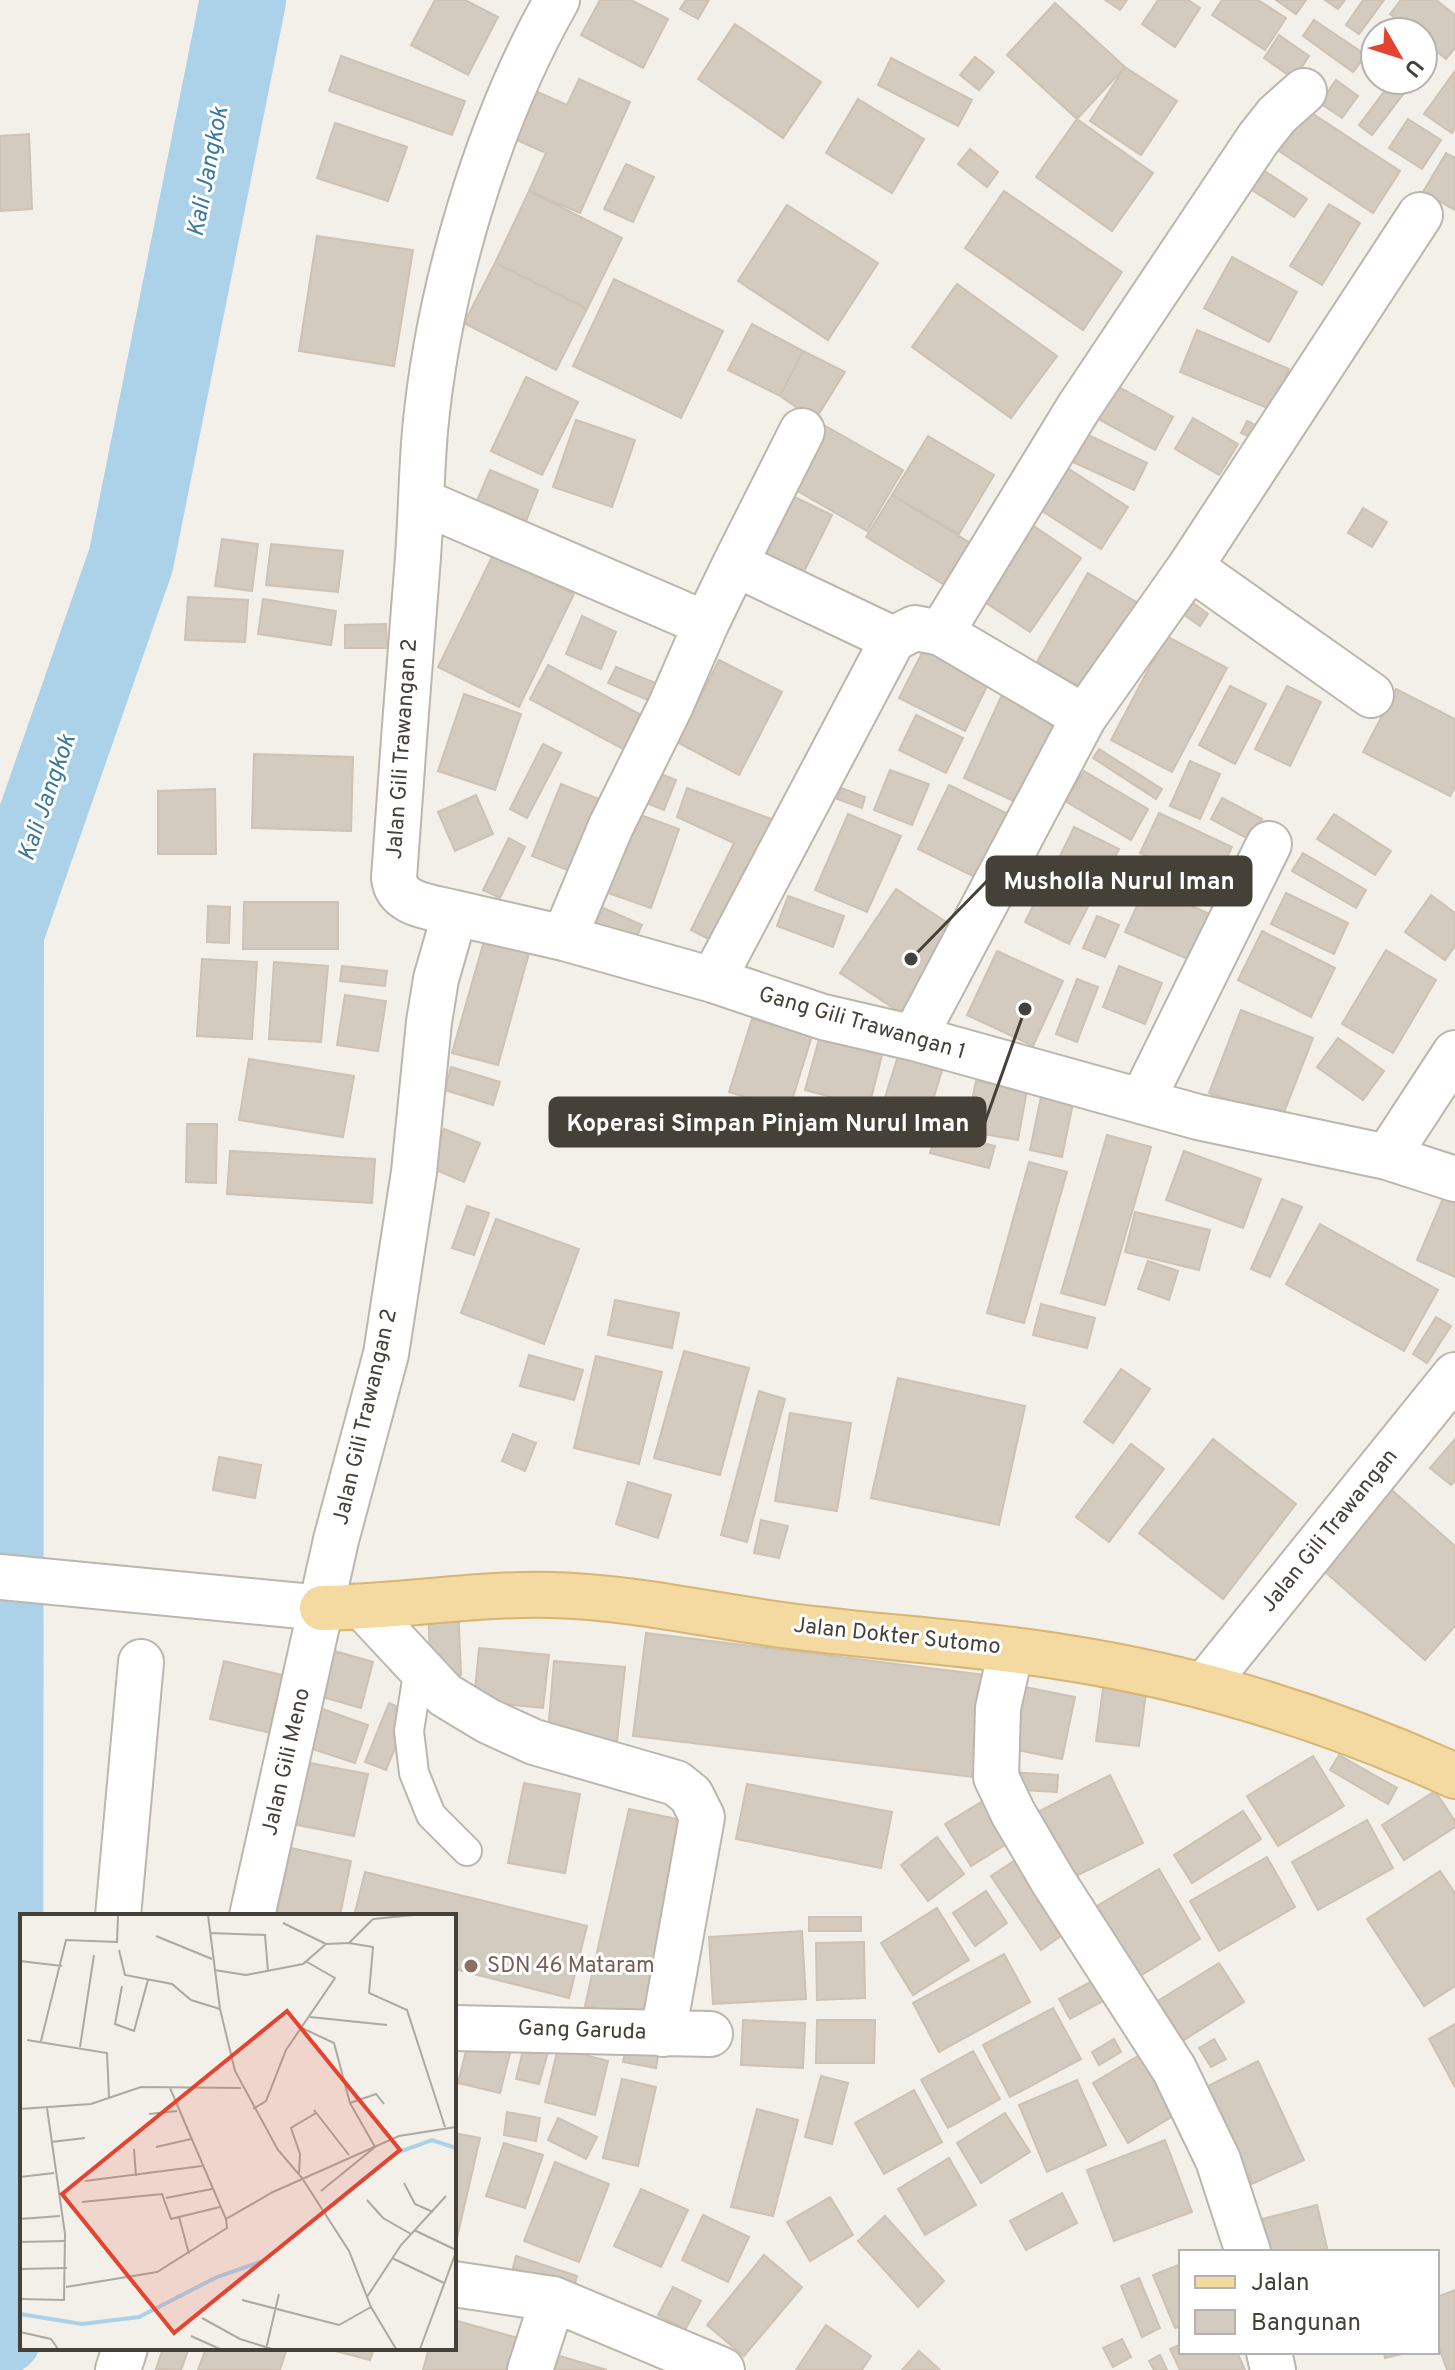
<svg xmlns="http://www.w3.org/2000/svg" width="1455" height="2370" viewBox="0 0 1455 2370" font-family="Overpass,sans-serif">
	<style>
		.lines { fill: none; stroke-linecap: round; stroke-linejoin: round }
		.river { stroke: #acd2e9; stroke-width: 86 }
		.building { fill: #d3cbbf; stroke: #cdc2b3; stroke-width: 2 }
		.service-casing { stroke: #bdb6ac; stroke-width: 32 }
		.minor-casing { stroke: #bdb6ac; stroke-width: 48 }
		.tertiary-casing { stroke: #bdb6ac; stroke-width: 48 }
		.primary-casing { stroke: #d7b572; stroke-width: 48 }
		.service { stroke: #fff; stroke-width: 28 }
		.minor { stroke: #fff; stroke-width: 44 }
		.tertiary { stroke: #fff; stroke-width: 44 }
		.primary { stroke: #f4d9a1; stroke-width: 44 }
		.education-dot { fill: #8d6e63; stroke: #fff; stroke-width: 3 }
		.labels { text-anchor: middle; dominant-baseline: central; stroke-width: 6; stroke-linejoin: round; paint-order: stroke }
		.street-label { font-size: 22px; fill: #454038; stroke: #fff }
		.education-label { font-size: 22px; fill: #785e54; stroke: #fff; text-anchor: start }
		.water-label { font-size: 24px; font-style: italic; fill: #3a799f; stroke: #fff }
		.inset-river { fill: none; stroke: #acd2e9; stroke-width: 4 }
		.inset-road { fill: none; stroke: #ada9a2; stroke-width: 2 }
		.view { fill: #e3432f; fill-opacity: 0.15; stroke: #e3432f; stroke-width: 4 }
		.inset-edge { fill: none; stroke: #454038; stroke-width: 4 }
		.leader { fill: none; stroke: #454038; stroke-width: 3 }
		.callout-dot { fill: #454038; stroke: #fff; stroke-width: 3 }
		.callout { fill: #454038; stroke: #454038; stroke-width: 3 }
		.callout-label { font-size: 24px; text-anchor: middle; font-weight: bold; fill: #fff }
	</style>
	<rect width="100%" height="100%" fill="#f3efe9"/>
	<g class="lines">
		<path class="river" d="M0,2333l1,-1400 130,-373 112,-560"/>
	</g>
	<path class="building" d="M435,0h30l33,17 -30,58 -57,-30z
		M600,0h31l37,19 -25,49 -62,-33z
		M686,0h23l-11,19 -18,-10z
		M1105,0h22l-7,10z
		M1158,0h30l12,8 -25,39 -33,-23z
		M1222,0h36l28,18 -21,32 -53,-35z
		M1276,0h30l-10,14z
		M1325,0h20l-7,9z
		M1363,0h21l-25,34 -13,-9z
		M1401,0h35l19,15v33l-9,11 -23,-19v-8h-10l-23,-18z
		M1055,3l70,64 -48,52 -70,-64z
		M1314,20l52,35 -13,17 -50,-36z
		M735,24l86,58 -38,56 -85,-59z
		M1279,35l30,21 -15,23 -30,-21z
		M341,56l124,45 -13,34 -123,-44z
		M975,57l19,15 -15,18 -19,-15z
		M891,58l81,42 -14,26 -80,-41z
		M1125,67l52,34 -36,54 -51,-34z
		M1455,71v57l-3,5 -28,-19z
		M579,79l51,23 -50,111 -51,-22 17,-38 -43,-19 21,-48 43,19z
		M1336,80l22,16 -16,22 -22,-15z
		M1393,80h21l-42,55 -13,-10z
		M858,99l66,40 -32,54 -66,-40z
		M1304,108l96,63 -27,42 -97,-64z
		M1077,119l76,54 -41,58 -76,-54z
		M1408,119l33,21 -19,29 -33,-21z
		M335,123l72,24 -19,54 -71,-23z
		M29,134l3,75 -32,2v-75z
		M970,149l28,23 -11,15 -29,-23z
		M1446,153l9,5v52l-32,-18z
		M626,164l28,13 -21,45 -29,-13z
		M1254,164l53,35 -13,18 -53,-34z
		M529,191l93,47 -35,71 -92,-46z
		M1004,191l118,81 -39,58 -118,-82z
		M1329,204l31,19 -38,62 -32,-19z
		M787,205l91,58 -50,77 -90,-59z
		M317,236l96,14 -19,116 -95,-15z
		M1232,257l65,35 -28,50 -65,-34z
		M495,263l92,46 -31,61 -92,-47z
		M614,279l109,52 -42,87 -108,-52z
		M957,284l100,72 -46,62 -99,-71z
		M752,324l51,27 -23,45 -52,-26z
		M1197,330l92,39 -17,41 -92,-38z
		M803,351l42,21 -30,48 -35,-24z
		M526,377l52,25 -36,73 -51,-24z
		M1112,383l61,34 -18,33 -62,-34z
		M1193,418l45,26 -19,31 -44,-26z
		M576,420l59,20 -23,67 -59,-20z
		M815,420l88,50 -36,61 -87,-50z
		M1247,421l20,10 -5,11 -21,-9z
		M1086,434l61,29 -13,27 -61,-28z
		M928,436l66,39 -35,59 -67,-39z
		M1066,467l62,40 -27,42 -62,-40z
		M490,470l48,20 -13,34 -49,-21z
		M778,489l54,26 -35,71 -53,-26z
		M892,495l85,52 -26,42 -85,-52z
		M1363,508l24,14 -15,25 -24,-14z
		M1025,520l56,38 -51,74 -56,-37z
		M222,539l36,5 -6,47 -37,-5z
		M271,544l72,7 -5,41 -72,-7z
		M493,555l81,39 -55,113 -81,-40z
		M1088,573l50,30 -51,88 -50,-29z
		M188,597l60,3 -3,42 -60,-2z
		M263,599l73,12 -5,34 -73,-11z
		M1188,599l20,15 -8,12 -20,-14z
		M582,616l34,16 -15,37 -35,-15z
		M386,624l1,24h-42v-23z
		M1166,636l61,32 -55,104 -61,-32z
		M929,639l65,33 -29,59 -66,-33z
		M719,660l63,32 -43,83 -62,-33z
		M548,665l106,57 -18,34 -106,-57z
		M616,667l42,17 -8,17 -42,-18z
		M1006,686l67,30 -44,92 -65,-30z
		M1230,686l36,18 -31,60 -36,-19z
		M1287,686l34,16 -31,64 -35,-17z
		M1396,689l59,30v68l-5,9 -87,-44z
		M464,694l57,20 -26,76 -57,-19z
		M916,715l47,23 -17,35 -47,-23z
		M543,744l18,9 -34,65 -17,-9z
		M1099,749l63,40 -6,10 -63,-41z
		M254,754l99,3 -2,74 -99,-3z
		M1190,761l30,13 -20,45 -30,-13z
		M646,768l30,12 -12,30 -30,-12z
		M890,770l39,14 -17,41 -38,-15z
		M1084,771l64,38 -17,31 -66,-39z
		M561,784l53,21 -29,72 -53,-21z
		M949,785l67,33 -31,64 -67,-33z
		M687,788l101,37 -64,122 -33,-17 43,-87 -57,-26z
		M841,788l24,9 -3,11 -25,-9z
		M215,789l1,65h-58v-63z
		M476,795l17,39 -38,17 -17,-39z
		M1222,798l40,21 -12,21 -39,-21z
		M627,810l52,19 -28,79 -52,-18z
		M1159,813l73,34 -19,40 -73,-34z
		M848,814l53,22 -34,76 -52,-22z
		M1334,814l57,37 -16,24 -58,-36z
		M1074,827l45,22 -15,31 -45,-22z
		M509,838l16,9 -25,51 -17,-8z
		M1303,853l63,37 -10,18 -64,-37z
		M1052,868l44,23 -27,53 -44,-22z
		M1146,886l64,28 -20,46 -65,-28z
		M896,889l70,46 -56,84 -70,-46z
		M1286,893l62,30 -14,31 -63,-30z
		M1431,895l24,18v33l-10,14 -40,-28z
		M788,896l56,20 -11,31 -56,-21z
		M244,902h94v47h-95z
		M592,903l50,22 -11,24 -49,-22z
		M208,906l22,1 -1,36 -22,-1z
		M1097,916l22,9 -14,32 -22,-9z
		M1262,931l73,37 -24,49 -73,-37z
		M484,941l45,12 -31,112 -46,-12z
		M1386,950l50,30 -43,73 -51,-29z
		M997,951l66,30 -30,65 -66,-31z
		M202,959l55,3 -5,77 -55,-3z
		M274,962l54,4 -7,76 -52,-3z
		M342,966l45,5 -2,15 -45,-5z
		M1119,966l43,17 -17,41 -42,-17z
		M1077,979l21,8 -21,55 -21,-8z
		M345,995l41,6 -8,50 -41,-6z
		M1241,1010l72,28 -32,82 -72,-27z
		M752,1019l60,17 -23,74 -60,-18z
		M1338,1038l46,33 -21,29 -46,-33z
		M819,1039l63,16 -13,52 -64,-17z
		M899,1053l44,14 -23,76 -45,-14z
		M249,1059l105,17 -11,61 -104,-17z
		M451,1067l49,15 -7,23 -48,-15z
		M976,1081l51,9 -9,50 -52,-9z
		M1041,1097l32,6 -11,54 -32,-7z
		M187,1124h30l-1,59 -30,-1z
		M444,1129l36,14 -16,39 -35,-15z
		M936,1132l59,14 -6,22 -59,-15z
		M1107,1135l44,12 -46,158 -44,-12z
		M230,1151l145,8 -3,44 -145,-9z
		M1184,1151l77,28 -18,49 -77,-28z
		M1029,1162l38,10 -43,151 -37,-10z
		M1450,1182l5,2v93l-38,-17z
		M1282,1199l20,8 -32,70 -19,-8z
		M467,1206l22,7 -15,42 -22,-7z
		M1135,1212l75,18 -11,40 -74,-18z
		M496,1219l83,30 -35,95 -83,-31z
		M1320,1224l118,66 -34,61 -118,-67z
		M1148,1261l30,10 -9,29 -31,-11z
		M615,1300l64,13 -7,35 -64,-13z
		M1041,1304l54,14 -8,30 -54,-13z
		M1436,1317l15,9 -24,37 -14,-9z
		M684,1351l65,17 -29,107 -66,-17z
		M529,1355l54,15 -9,30 -54,-14z
		M596,1356l66,16 -23,92 -65,-16z
		M1121,1369l29,20 -37,54 -29,-21z
		M898,1378l127,28 -26,119 -128,-27z
		M759,1391l26,8 -38,143 -26,-7z
		M790,1413l61,10 -14,88 -62,-10z
		M513,1434l23,9 -11,28 -23,-10z
		M1213,1439l83,65 -73,95 -84,-66z
		M1455,1439v42l-4,4 -21,-17z
		M1131,1444l33,25 -55,73 -33,-25z
		M219,1457l42,8 -6,33 -42,-8z
		M628,1482l43,13 -13,43 -42,-14z
		M1385,1484l70,62v80l-30,34 -109,-96z
		M761,1520l27,6 -9,32 -25,-5z
		M458,1605l3,70 -30,2 -3,-70z
		M646,1633l348,43 -13,102 -348,-42z
		M479,1648l70,7 -6,53 -69,-7z
		M331,1650l42,12 -12,46 -42,-12z
		M224,1661l62,15 -15,57 -61,-14z
		M554,1661l71,6 -9,84 -69,-6z
		M1104,1681l43,4 -8,61 -43,-5z
		M1015,1685l60,12 -13,62 -60,-12z
		M389,1703l21,10 -24,57 -21,-8z
		M317,1707l51,18 -13,38 -51,-17z
		M1339,1755l58,33 -9,16 -58,-34z
		M1313,1756l31,50 -66,40 -31,-50z
		M305,1762l63,12 -14,62 -62,-12z
		M1006,1772l52,3 -1,17 -52,-3z
		M1110,1775l33,68 -77,38 -32,-67z
		M524,1783l56,11 -15,79 -57,-10z
		M747,1784l145,28 -11,56 -145,-29z
		M1435,1791l20,30v6l-51,33 -22,-35z
		M988,1798l25,42 -42,26 -26,-42z
		M629,1809l67,14 -44,197 -67,-14z
		M1243,1811l18,28 -69,44 -18,-28z
		M1367,1820l26,48 -75,42 -26,-48z
		M937,1837l27,37 -36,27 -27,-36z
		M291,1848l60,13 -11,55h-46l-17,-3z
		M1023,1855l49,73 -31,22 -50,-74z
		M1267,1857l28,50 -76,44 -29,-50z
		M1159,1869l41,70 -65,40 -43,-70z
		M1440,1871l15,22v93l-31,20 -57,-87z
		M365,1872l222,54 -18,72 -115,-29v-53h-100z
		M986,1891l21,32 -32,23 -22,-33z
		M937,1908l32,52 -56,35 -32,-52z
		M809,1917h52v14h-52z
		M802,1931l4,68 -93,5 -4,-67z
		M864,1942l1,56 -48,2 -1,-57z
		M1004,1954l26,48 -91,50 -26,-49z
		M1219,1963l25,39 -68,43 -25,-40z
		M1101,1976l11,20 -42,23 -11,-20z
		M1053,2008l28,51 -71,38 -27,-52z
		M743,2020l62,3 -2,45 -62,-3z
		M817,2020h58l-1,43h-58z
		M1455,2024v63l-26,-48z
		M469,2039l42,10 -11,44 -42,-10z
		M1114,2039l7,13 -22,13 -7,-13z
		M1214,2039l12,20 -15,8 -12,-19z
		M627,2043l32,7 -3,18 -33,-6z
		M524,2046l24,6 -9,32 -23,-5z
		M558,2048l50,13 -13,54 -50,-13z
		M973,2051l27,48 -52,29 -27,-48z
		M1145,2052l35,60 -52,31 -35,-60z
		M1258,2061l46,99 -52,24 -46,-97z
		M821,2076l27,7 -16,61 -27,-7z
		M622,2079l34,8 -18,79 -35,-8z
		M1077,2080l29,65 -59,27 -28,-67z
		M914,2090l28,52 -58,32 -29,-51z
		M757,2109l41,11 -25,96 -42,-9z
		M507,2112l33,6 -4,23 -32,-6z
		M1005,2113l25,39 -49,31 -24,-40z
		M558,2118l39,19 -11,22 -38,-19z
		M454,2133l26,5 -26,113z
		M1165,2140l27,72 -78,29 -27,-71z
		M504,2143l39,12 -18,53 -39,-12z
		M949,2158l27,47 -51,30 -27,-46z
		M555,2162l54,22 -30,78 -55,-21z
		M641,2189l47,21 -27,57 -47,-21z
		M1062,2193l15,30 -51,27 -16,-29z
		M830,2197l23,38 -43,26 -23,-39z
		M1317,2205l11,47h-58l-8,-33z
		M703,2215l46,22 -21,45 -46,-22z
		M885,2216l59,65 -26,26 -60,-66z
		M764,2255l38,32 -58,69 -37,-31z
		M516,2256l61,20 -3,11 -61,-19z
		M1181,2264v62l-6,2 -22,-53z
		M1139,2278l21,50 -18,9 -21,-51z
		M673,2287l28,14 -16,29 -27,-15z
		M1455,2290v80h-8l-10,-28v-45z
		M454,2320l64,18 -9,32h-86l6,-22h25z
		M826,2325l45,31 -9,14h-66z
		M1122,2339l9,18 -18,10 -10,-19z
		M1181,2344v8h56l8,18h-65l-10,-21z
		M163,2348h26l-8,22 -25,-1z
		M206,2348h70l10,3 -6,19h-82z
		M324,2348h50l-4,12z
		M919,2351l21,19h-38z
		M1384,2352h26l-25,6z
		M556,2355l51,15h-56z
		M1160,2355l7,15h-13l-5,-9z"/>
	<g class="lines">
		<g class="service-casing">
			<path id="service" d="M419,1667l-10,64 5,42 17,42 36,36"/>
		</g>
		<g class="minor-casing">
			<path id="minor" d="M423,502l283,122 29,-60 158,75 22,-11 26,5 138,-226 179,-268 19,-24 27,-24
				M735,564l67,-133
				M1190,567l181,128
				M941,633l143,84
				M455,913l109,25 149,42 110,37 91,21 284,79 189,40 68,22
				M564,938l47,-112 59,-119 36,-83
				M713,980l180,-341
				M914,1038l170,-321 106,-150 230,-352
				M1142,1101l127,-257
				M1387,1157l68,-104
				M363,1607l82,88 43,26 46,21 142,41 15,12 11,22 -39,217
				M1011,1650l-13,58 -2,69 17,36 40,68 121,188 44,91 30,92
				M1204,1686l251,-311
				M118,1916l23,-254
				M252,1916l84,-376 50,-186 28,-182 15,-150 7,-43 19,-66c-22,-6 -58,-7 -61,-35 7,-103 15,-205 23,-308 4,-46 4,-93 8,-139 13,-141 62,-308 132,-431
				M454,2028l256,6
				M454,2284l99,15 169,71
				M1269,2352l4,18
				M118,2370l7,-22
				M530,2370l23,-71"/>
		</g>
		<g class="tertiary-casing">
			<path id="tertiary" d="M0,1577l322,31"/>
		</g>
		<g class="primary-casing">
			<path id="primary" d="M322,1608c77,-1 153,-15 230,-13 83,2 164,22 246,32 88,11 177,16 264,30 137,21 268,62 393,119"/>
		</g>
		<use href="#service" class="service"/>
		<use href="#minor" class="minor"/>
		<use href="#tertiary" class="tertiary"/>
		<use href="#primary" class="primary"/>
	</g>
	<circle class="education-dot" cx="471" cy="1966" r="8"/>
	<g class="labels">
		<g class="street-label">
			<text transform="translate(403 749) rotate(-86)">Jalan Gili Trawangan 2</text>
			<text transform="translate(862 1024) rotate(16)">Gang Gili Trawangan 1</text>
			<text transform="translate(366 1417) rotate(-77)">Jalan Gili Trawangan 2</text>
			<text transform="translate(1330 1531) rotate(-51)">Jalan Gili Trawangan</text>
			<text transform="translate(897 1637) rotate(6)">Jalan Dokter Sutomo</text>
			<text transform="translate(287 1762) rotate(-77)">Jalan Gili Meno</text>
			<text transform="translate(582 2031) rotate(2)">Gang Garuda</text>
		</g>
		<g class="education-label">
			<text x="487" y="1966">SDN 46 Mataram</text>
		</g>
		<g class="water-label">
			<text transform="translate(209 172) rotate(-79)">Kali Jangkok</text>
			<text transform="translate(48 798) rotate(-71)">Kali Jangkok</text>
		</g>
	</g>
	<g transform="translate(20 1914)">
		<rect width="436" height="436" fill="#f3efe9"/>
		<path class="inset-river" d="M0,400l62,10 57,-7 78,-40 46,-16 133,-108 36,-13 24,8"/>
		<path class="inset-road" d="M188,1l12,94 15,62 43,79 24,28M353,5l41,-4M263,9l43,21M190,19l55,2 3,36M136,22l56,23M329,29l24,4 -4,46 38,17 38,117M99,36l6,25 47,9 19,16 29,9M0,47l42,5M194,56l32,5 57,-11 23,-20 23,-1 24,-24M102,72l-7,38 19,7 14,-51M290,103l77,8M282,114l32,15 16,60 25,44 -54,44M7,126l80,13 2,44M21,127l25,-101 51,2 1,-27M60,133l14,-92M150,174l56,131M330,189l26,-9 8,10M0,195l71,-5 50,-17 100,1M233,195l13,-8 20,-51 49,-72 -28,-16M294,196l35,45M129,200l28,-3M31,228l34,-4M136,233l35,-8M114,235l2,27M279,260l1,-20 -9,-26 25,-15M0,263l34,-4M282,264l47,73 22,56 25,42M65,267l117,-15M384,269l11,21 18,8M146,284l46,-9M347,286l16,18 28,16M62,288l80,-8 9,25 8,-2 10,37M159,303l41,-10M0,305l40,-3M394,316l42,20M0,328l46,-1M372,344l52,25M0,355l47,-1M46,373l91,-15 70,-44 -1,-9 47,-27 126,-56 57,-9M347,383l34,-52 45,-49M0,385l44,1 1,-66 -18,-126M222,386l97,25 32,-18M182,404l38,21 32,10M0,418l31,7 7,10M171,422l29,13M246,435l13,-55M400,435l36,-97"/>
		<path class="view" d="M267,97l113,139 -226,183 -112,-139z"/>
		<rect width="436" height="436" class="inset-edge"/>
	</g>
	<path class="leader" d="M911 959L987 881M1025 1009L985 1122"/>
	<g class="callout-dot">
		<circle cx="911" cy="959" r="8"/>
		<circle cx="1025" cy="1009" r="8"/>
	</g>
	<g class="callout">
		<rect x="987" y="857" width="264" height="48" rx="8"/>
		<rect x="550" y="1098" width="435" height="48" rx="8"/>
	</g>
	<g class="callout-label">
		<text x="1119" y="889">Musholla Nurul Iman</text>
		<text x="768" y="1131">Koperasi Simpan Pinjam Nurul Iman</text>
	</g>
	<rect x="1179" y="2250" width="260" height="104" fill="#ffffff" stroke="#b5b3af" stroke-width="2"/>
	<rect x="1195" y="2276" width="40" height="12" fill="#f4d9a1" stroke="#b5b3af" stroke-width="2"/>
	<text x="1251" y="2290" font-size="24" fill="#454038">Jalan</text>
	<rect x="1195" y="2310" width="40" height="24" fill="#d3cbbf" stroke="#b5b3af" stroke-width="2"/>
	<text x="1251" y="2330" font-size="24" fill="#454038">Bangunan</text>
	<g transform="translate(1399 56) rotate(129)"><circle r="38" fill="#ffffff" stroke="#b5b3af" stroke-width="2"/>
	<path d="M0-6L14 30L0 20L-14 30Z" fill="#e3432f"/>
	<text y="-12" font-size="22" font-weight="bold" text-anchor="middle" fill="#454038">U</text>
	</g>
</svg>
